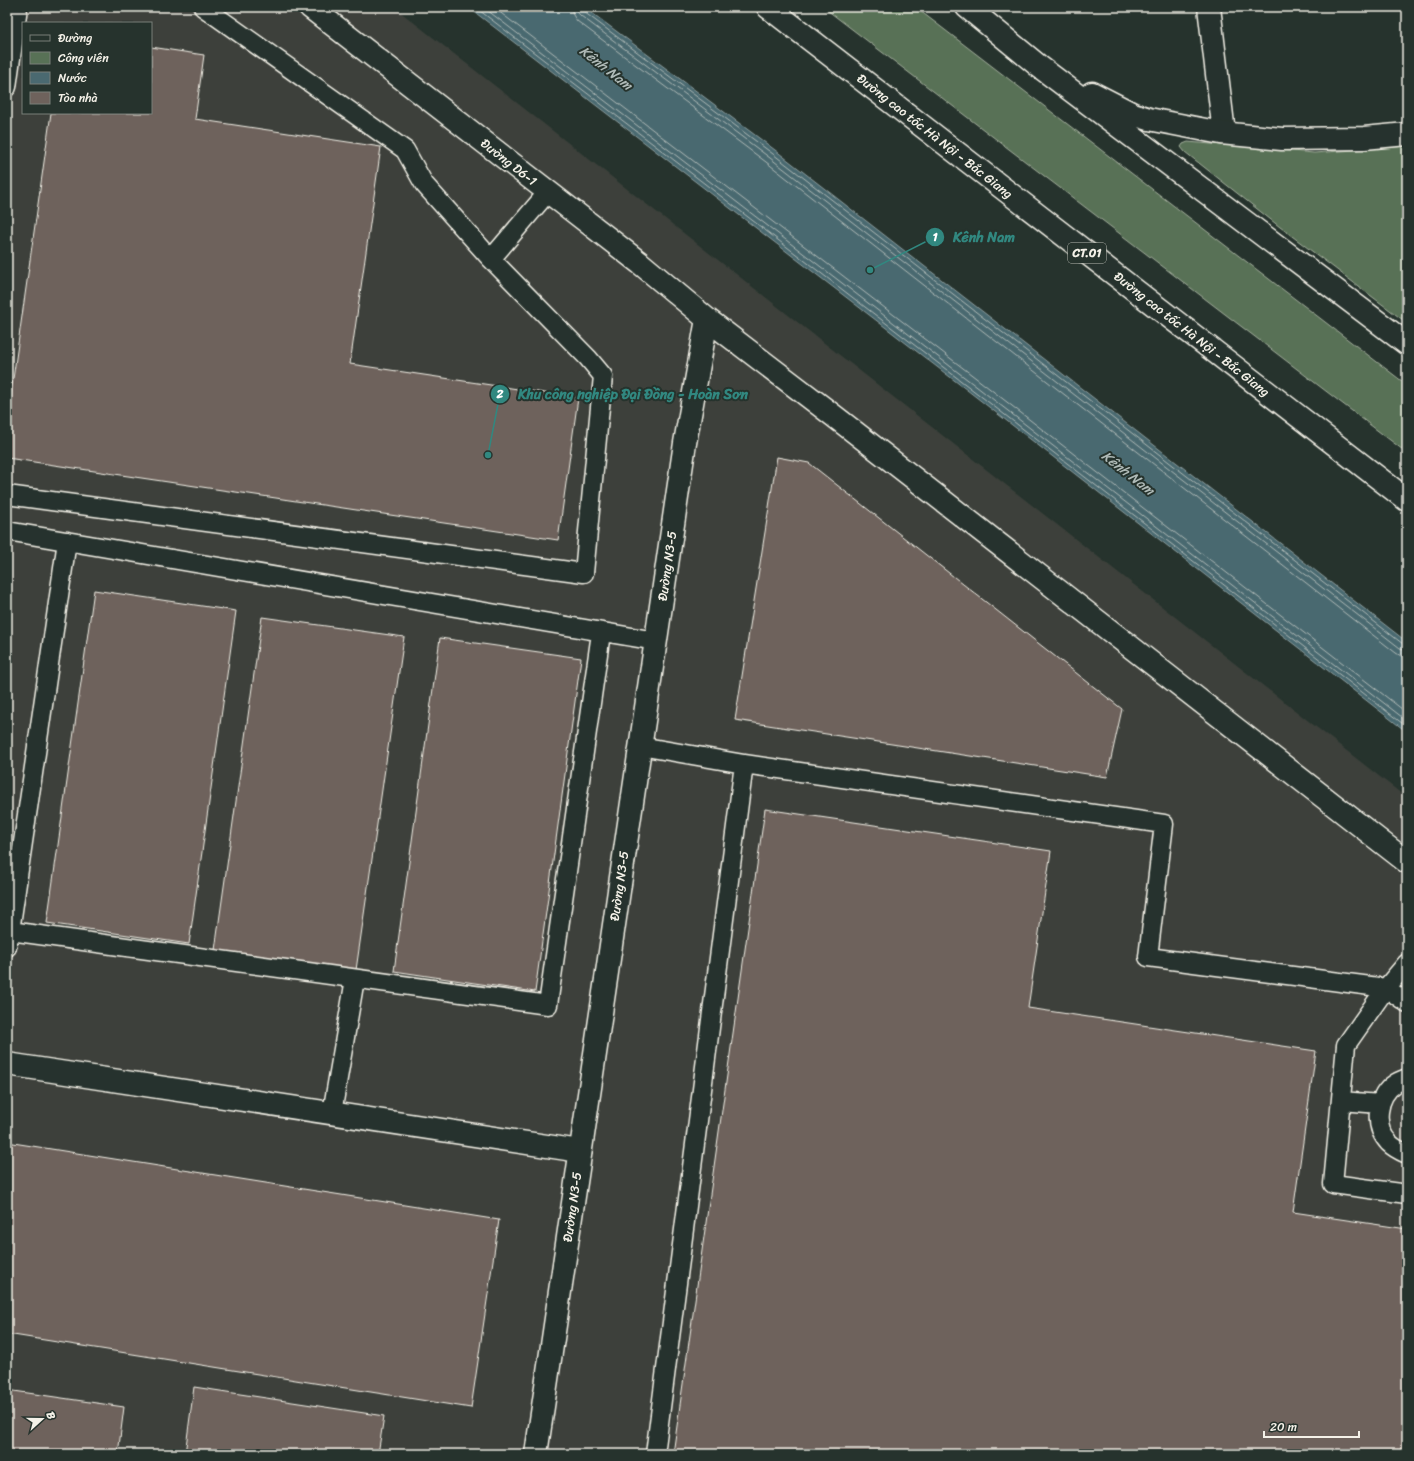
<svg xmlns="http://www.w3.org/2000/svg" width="1414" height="1461" viewBox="0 0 1414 1461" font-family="Sriracha,sans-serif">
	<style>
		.built { fill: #3c413b; fill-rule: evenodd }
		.green { fill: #587156; stroke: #a6b19f }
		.water { fill: #4a6970; stroke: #8e9fa0 }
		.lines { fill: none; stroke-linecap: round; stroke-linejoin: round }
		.shore { stroke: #b0bbb8; stroke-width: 1 }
		.building { fill: #6e625c; stroke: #f4f1e8 }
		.service-casing { stroke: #f4f1e8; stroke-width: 21 }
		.minor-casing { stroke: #f4f1e8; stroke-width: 25 }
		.tertiary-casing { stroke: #f4f1e8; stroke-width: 25 }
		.motorway-casing { stroke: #f4f1e8; stroke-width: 25 }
		.service { stroke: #26332d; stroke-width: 18 }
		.minor { stroke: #26332d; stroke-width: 22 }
		.tertiary { stroke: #26332d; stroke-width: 22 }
		.motorway { stroke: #26332d; stroke-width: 22 }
		.labels { text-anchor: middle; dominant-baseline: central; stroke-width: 4; stroke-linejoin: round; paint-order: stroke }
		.shield { fill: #26332d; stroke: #b6b8b0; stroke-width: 1 }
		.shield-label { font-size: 12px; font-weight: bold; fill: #f4f1e8 }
		.street-label { font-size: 13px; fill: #f4f1e8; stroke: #26332d }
		.water-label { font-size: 14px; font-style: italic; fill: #b0bbb8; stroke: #26332d }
		.leader { fill: none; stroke: #318880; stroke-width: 1.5 }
		.callout-dot { fill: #318880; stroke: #26332d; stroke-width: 1.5 }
		.mark-label { font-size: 12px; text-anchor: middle; font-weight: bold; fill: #fff }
		.callout-label { font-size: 14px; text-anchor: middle; font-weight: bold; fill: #318880; stroke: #26332d; stroke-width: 4; stroke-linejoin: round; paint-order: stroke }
	</style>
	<rect width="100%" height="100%" fill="#26332d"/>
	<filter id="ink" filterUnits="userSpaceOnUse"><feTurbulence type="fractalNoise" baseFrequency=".025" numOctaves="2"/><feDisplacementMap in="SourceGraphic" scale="8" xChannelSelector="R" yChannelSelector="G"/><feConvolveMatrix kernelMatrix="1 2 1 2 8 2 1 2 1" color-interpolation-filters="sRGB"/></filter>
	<g filter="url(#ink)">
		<path class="built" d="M7,7h387l1013,791v656h-1400zM23,23h128v90h-128z"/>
		<path class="green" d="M823,7h92l492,378v68z
			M1188,142l126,11 93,-7v177l-127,-96 -95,-75 -4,-5 2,-3z"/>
		<path class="water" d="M468,7h116l191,143 632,492v90l-440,-342z"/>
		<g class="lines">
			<path class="shore" d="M475,7l494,380 438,340
				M483,7l489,376 435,338
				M493,7l483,371 431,335
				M571,7l2,8 4,6 189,141 630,491 5,3h6
				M577,7v5l4,4 189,142 630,490 7,2
				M582,7l2,5 189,142 630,490 4,1"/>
		</g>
		<path class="building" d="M151,47l53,8 -9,64 186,28 -31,217 228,34 -20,142 -551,-82v-37l44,-308h100z
			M777,457l32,6 313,246 -15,68 -372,-57z
			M94,590l142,21 -47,333 -142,-21z
			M262,617l142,20 -48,333 -141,-20z
			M440,638l141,20 -46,334 -141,-21z
			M765,809l286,42 -23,157 288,43 -23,161 114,17v225h-734z
			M7,1142l492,78 -28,188 -464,-74z
			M194,1387l190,29 -6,38h-193z
			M7,1390l117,17 -6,47h-111z"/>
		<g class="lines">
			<g class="service-casing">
				<path id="service" d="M7,87l11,-80
					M491,259l57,-67
					M7,495l577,78 19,-197 -15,-18 -97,-99 -67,-75 -19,-34 -202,-143
					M7,531l649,110
					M640,746l104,18 420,60 -16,133 238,31 21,15
					M10,931l57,-390
					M7,947l3,-16 538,74 53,-372
					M1407,963l-21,25 -40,57 -13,139 74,10
					M1407,1078c-4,2 -8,3 -11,5 -20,13 -23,43 -7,60 5,5 11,8 18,11
					M1341,1101l39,3
					M332,1113l23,-134
					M655,1454l89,-690"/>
			</g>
			<g class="minor-casing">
				<path id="minor" d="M1209,7l15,126
					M7,1064l573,87"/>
			</g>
			<g class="tertiary-casing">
				<path id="tertiary" d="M310,7l330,256 67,56 127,97 573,446
					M536,1454l149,-1011 22,-124"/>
			</g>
			<g class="motorway-casing">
				<path id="motorway" d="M768,7l639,493
					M967,7l73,60 367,277
					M1092,93l41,21 16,5 72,14 61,6 82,-1 43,-4"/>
			</g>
			<use href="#service" class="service"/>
			<use href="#minor" class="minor"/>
			<use href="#tertiary" class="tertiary"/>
			<use href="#motorway" class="motorway"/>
		</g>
	</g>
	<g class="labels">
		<rect class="shield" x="1068" y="243" width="38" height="20" rx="3"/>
		<g class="shield-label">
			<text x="1087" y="253">CT.01</text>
		</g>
		<g class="street-label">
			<text transform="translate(935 136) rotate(38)">Đường cao tốc Hà Nội - Bắc Giang</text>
			<text transform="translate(509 162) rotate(38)">Đường D6-1</text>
			<text transform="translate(1192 334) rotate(38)">Đường cao tốc Hà Nội - Bắc Giang</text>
			<text transform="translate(667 566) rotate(-82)">Đường N3-5</text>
			<text transform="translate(619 886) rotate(-82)">Đường N3-5</text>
			<text transform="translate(572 1207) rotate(-82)">Đường N3-5</text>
		</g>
		<g class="water-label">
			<text transform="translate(606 68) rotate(38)">Kênh Nam</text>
			<text transform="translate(1128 473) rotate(38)">Kênh Nam</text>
		</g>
	</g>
	<path class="leader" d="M870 270L935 237M488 455L500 394"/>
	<g class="callout-dot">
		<circle cx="870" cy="270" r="4"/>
		<circle cx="488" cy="455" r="4"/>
		<circle cx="935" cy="237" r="10"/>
		<circle cx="500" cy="394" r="10"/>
	</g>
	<g class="mark-label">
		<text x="935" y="241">1</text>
		<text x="500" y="398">2</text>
	</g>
	<g class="callout-label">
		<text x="984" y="242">Kênh Nam</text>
		<text x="633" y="399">Khu công nghiệp Đại Đồng - Hoàn Sơn</text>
	</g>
	<rect width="1414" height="1461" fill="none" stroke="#26332d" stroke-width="24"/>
	<rect x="12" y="12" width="1390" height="1437" fill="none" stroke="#f4f1e8" stroke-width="1.5" filter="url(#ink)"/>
	<rect x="22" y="22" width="130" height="92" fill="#26332d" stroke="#787f78"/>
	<rect x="30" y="35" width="20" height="6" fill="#26332d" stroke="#787f78"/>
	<text x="58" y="42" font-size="12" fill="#f4f1e8">Đường</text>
	<rect x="30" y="52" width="20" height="12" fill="#587156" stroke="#787f78"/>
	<text x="58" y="62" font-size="12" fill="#f4f1e8">Công viên</text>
	<rect x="30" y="72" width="20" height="12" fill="#4a6970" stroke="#787f78"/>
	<text x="58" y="82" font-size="12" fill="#f4f1e8">Nước</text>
	<rect x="30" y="92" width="20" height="12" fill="#6e625c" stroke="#787f78"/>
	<text x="58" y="102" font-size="12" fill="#f4f1e8">Tòa nhà</text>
	<g transform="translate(42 1419) rotate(69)" stroke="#26332d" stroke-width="3" paint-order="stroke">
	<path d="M0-3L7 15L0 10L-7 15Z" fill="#f4f1e8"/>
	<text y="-6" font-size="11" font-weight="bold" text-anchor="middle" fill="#f4f1e8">B</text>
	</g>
	<path d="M1264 1431v6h95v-6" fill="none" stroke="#f4f1e8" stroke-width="2"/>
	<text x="1270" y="1431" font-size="12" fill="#f4f1e8" stroke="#26332d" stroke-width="3" paint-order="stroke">20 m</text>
</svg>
